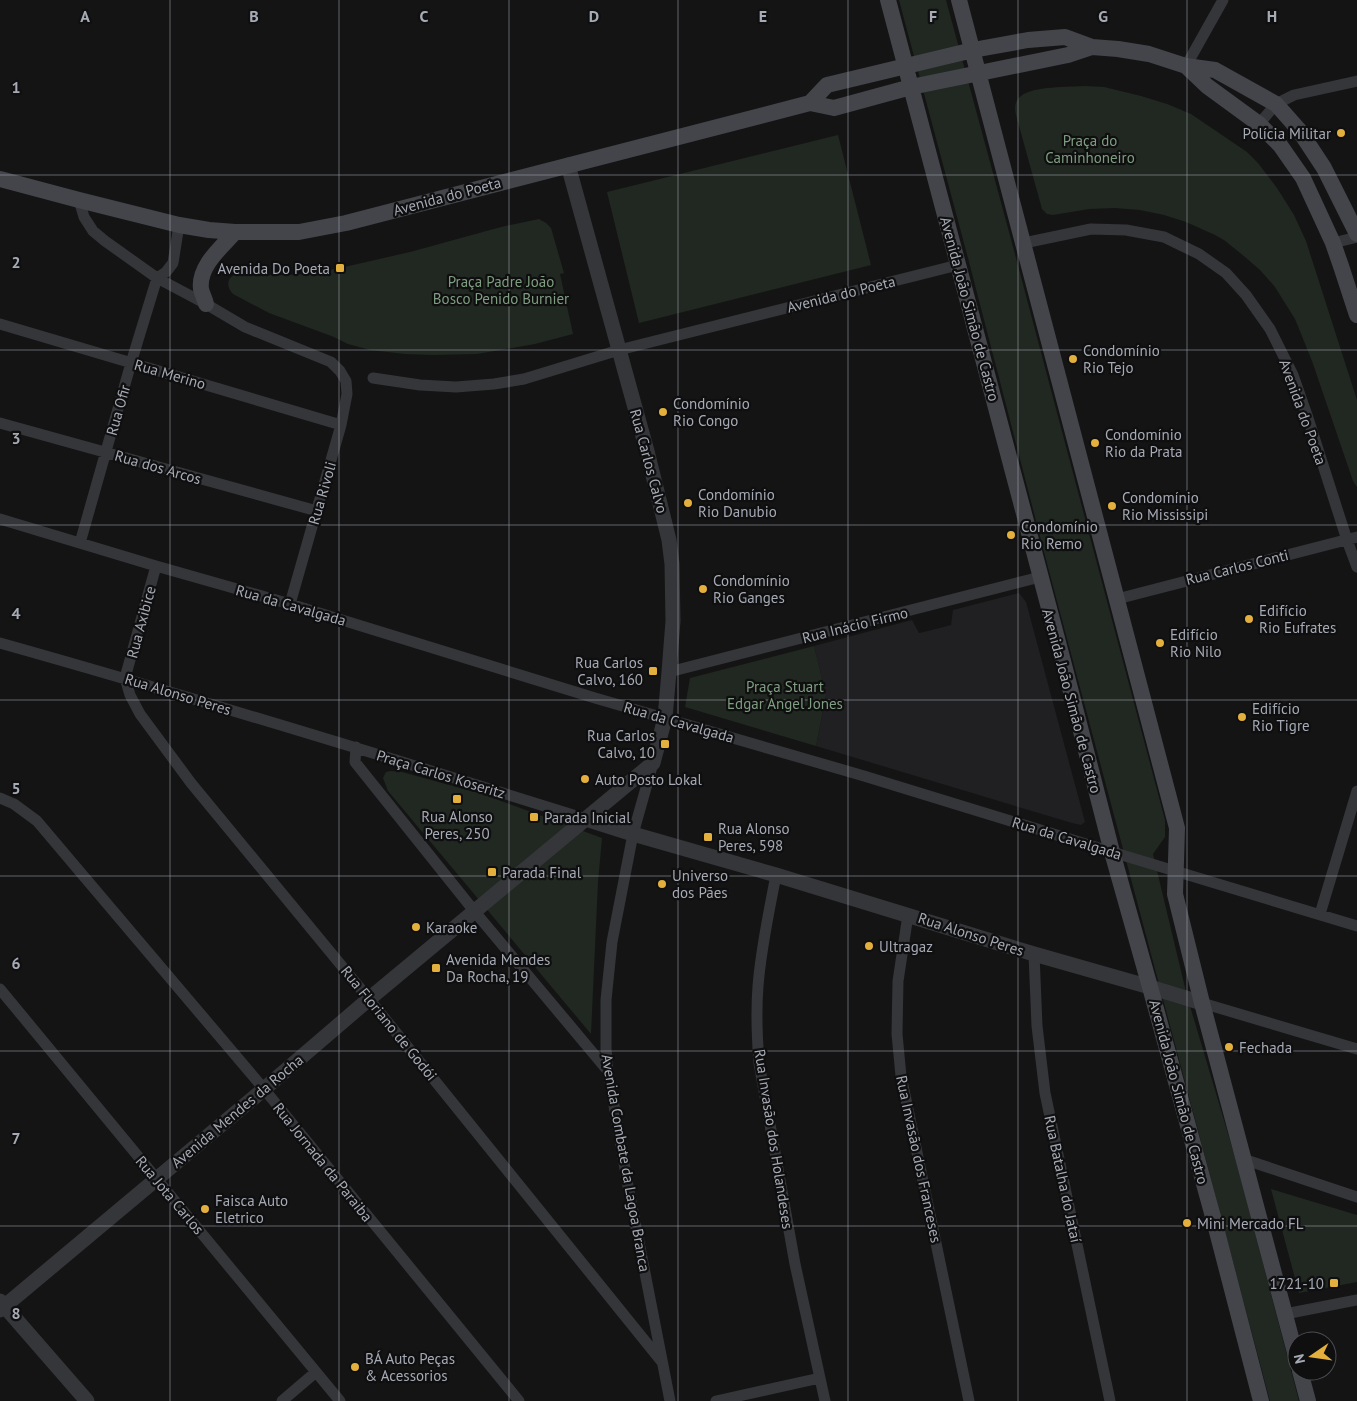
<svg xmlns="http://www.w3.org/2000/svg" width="1357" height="1401" viewBox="0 0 1357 1401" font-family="'PT Sans',sans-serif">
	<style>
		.built { fill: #202022 }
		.green { fill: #202821 }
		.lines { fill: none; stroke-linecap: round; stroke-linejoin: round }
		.minor { stroke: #35363a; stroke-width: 11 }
		.tertiary { stroke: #35363a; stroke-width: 15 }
		.secondary { stroke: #43454a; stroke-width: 16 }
		.grid { fill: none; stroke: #a6aab5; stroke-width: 1; stroke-opacity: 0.55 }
		.poi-dot { fill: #e4b03d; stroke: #0f0f10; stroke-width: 2 }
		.labels { text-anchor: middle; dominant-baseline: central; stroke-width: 4.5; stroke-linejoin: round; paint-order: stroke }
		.poi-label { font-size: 15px; fill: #a6aab5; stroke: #0f0f10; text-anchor: start }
		.park-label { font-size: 15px; fill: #7f9e81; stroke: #0f0f10 }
		.street-label { font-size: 15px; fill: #a6aab5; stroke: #0f0f10 }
		.grid-label { font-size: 16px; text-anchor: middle; font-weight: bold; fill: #a6aab5; stroke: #0f0f10; stroke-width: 4.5; stroke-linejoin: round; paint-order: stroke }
	</style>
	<rect width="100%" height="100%" fill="#141415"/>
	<path class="built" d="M1019,593l7,9 59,220 -4,3 -9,-2 -256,-77 10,-51 -12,-49 98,-26 7,13 9,-2 23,-6 2,-15z"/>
	<path class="green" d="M899,0h47l66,243 153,577v17l-12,17 34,142 48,161 64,244h-29l-221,-830 -81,-313z
		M1085,86l19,1 37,9 26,8 24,10 56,38 11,11 19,25 17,27 12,26 51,159v87l-4,-6 -41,-120 -17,-42 -20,-32 -15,-17 -15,-13 -21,-17 -9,-5 -29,-13 -22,-7 -24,-5 -25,-2 -26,1 -36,6 -6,-1 -5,-5 -26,-94c-2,-7 -1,-15 5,-19 12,-10 48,-9 64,-10z
		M838,135l33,130 -232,58 -32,-131z
		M539,219l7,4 5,5 13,45 -4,1 13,60 -38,10 -58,10 -44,1 -28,-1 -35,-4 -22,-6 -14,-7 -65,-24 -36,-19c-6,-6 -7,-15 1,-19h53l19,-1 34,-6 70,-16 91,-25z
		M814,646l12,49 -10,51 -131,-39 5,-29z
		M391,771l11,1 80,22 120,44 -4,44 -7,152 -203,-243 -5,-13 3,-6z
		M1271,1189l86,26v67l-58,11z"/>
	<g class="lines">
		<path class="minor" d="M1186,66l37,-66
			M1259,124l17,-20 18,-9 63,-14
			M79,200l5,17 9,14 12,10 52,37 49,26 39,23 86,35 9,9 6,10 1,13 -6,31 -51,179
			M1024,243l67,-14 35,1 38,7 35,17 27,19 20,22 24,34 23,46 14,40 40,125 10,27
			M1333,243l24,-6
			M0,324l341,101
			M373,378l47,7 36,2 38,-3 30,-5 95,-29 339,-85
			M0,423l317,88
			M0,519l156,47 134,38 305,94 269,78 248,76 245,74
			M80,543l51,-180 26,-85 9,-6 7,-9 6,-38
			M156,566l-31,112 5,17 10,19 51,69 178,216 293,363
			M1117,599l240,-62
			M0,643c196,55 391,115 586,176
			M669,672l371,-95
			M356,747l-1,15 120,150 133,159
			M653,763l-20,71 -21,108 -6,58v49l2,22 20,115 42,215
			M0,798l14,6 23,17 44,52 183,216 255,312
			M776,875c-7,37 -15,73 -18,111 -2,25 -1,51 1,77l36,201 30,137
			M1320,914l37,-123
			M908,915l-10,66 -1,53 4,42 68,325
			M1034,954l3,72 8,67 65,308
			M0,989l340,412
			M1202,1003l155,46
			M1243,1159l114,38
			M1285,1314l72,-14
			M282,1401l34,-29
			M716,1401l104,-23"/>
		<path class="tertiary" d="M586,819l47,15 143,41 258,79 116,33 52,16
			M0,1301l87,100
			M0,1310l264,-221 105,-90 284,-236 12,-45 4,-46 4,-51 -1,-57 -3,-24 -22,-89 -79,-286"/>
		<path class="secondary" d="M888,0l175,661 49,191 38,135 65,237 46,177
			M959,0l218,828 -2,66 27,109 95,357
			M1186,66l21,20 52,38 21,21 23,33 30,65 8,23 16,49
			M810,103l17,-18 146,-35 55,-10 37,-3 27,10 26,2 31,5 37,12 29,4 61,34 23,26 25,38 33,66
			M0,179l79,21 100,25 30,5 26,2h64l47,-9 464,-120 24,5 77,-21 157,-32 24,-8
			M206,304c-1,-5 -4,-10 -5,-15 -3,-23 21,-42 34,-57
			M1300,1371l8,30"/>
	</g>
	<path class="grid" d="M170,0v1401M339,0v1401M509,0v1401M678,0v1401M848,0v1401M1018,0v1401M1187,0v1401M0,175h1357M0,350h1357M0,525h1357M0,700h1357M0,876h1357M0,1051h1357M0,1226h1357"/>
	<g class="poi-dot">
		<circle cx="1341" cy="133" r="5"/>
		<rect x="335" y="263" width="10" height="10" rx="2.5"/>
		<circle cx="1073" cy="359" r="5"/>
		<circle cx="663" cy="412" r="5"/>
		<circle cx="1095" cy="443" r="5"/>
		<circle cx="688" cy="503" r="5"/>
		<circle cx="1112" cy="506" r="5"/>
		<circle cx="1011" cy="535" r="5"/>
		<circle cx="703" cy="589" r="5"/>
		<circle cx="1249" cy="619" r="5"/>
		<circle cx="1160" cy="643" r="5"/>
		<rect x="648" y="666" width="10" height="10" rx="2.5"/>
		<circle cx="1242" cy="717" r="5"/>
		<rect x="660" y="739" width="10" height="10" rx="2.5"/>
		<circle cx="585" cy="779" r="5"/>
		<rect x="452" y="794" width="10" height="10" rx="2.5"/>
		<rect x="529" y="812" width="10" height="10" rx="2.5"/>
		<rect x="703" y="832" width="10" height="10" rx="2.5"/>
		<rect x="487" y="867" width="10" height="10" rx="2.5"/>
		<circle cx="662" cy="884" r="5"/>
		<circle cx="416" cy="927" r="5"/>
		<circle cx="869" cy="946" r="5"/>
		<rect x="431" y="963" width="10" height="10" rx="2.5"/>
		<circle cx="1229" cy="1047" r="5"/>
		<circle cx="205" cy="1209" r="5"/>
		<circle cx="1187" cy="1223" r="5"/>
		<rect x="1329" y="1278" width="10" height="10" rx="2.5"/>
		<circle cx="355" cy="1367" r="5"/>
	</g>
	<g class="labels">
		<g class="poi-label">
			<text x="1331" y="133" text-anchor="end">Polícia Militar</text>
			<text x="330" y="268" text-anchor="end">Avenida Do Poeta</text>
			<text x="1083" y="350">Condomínio<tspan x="1083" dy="17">Rio Tejo</tspan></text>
			<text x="673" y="403">Condomínio<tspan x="673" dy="17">Rio Congo</tspan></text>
			<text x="1105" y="434">Condomínio<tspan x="1105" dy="17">Rio da Prata</tspan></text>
			<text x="698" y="494">Condomínio<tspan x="698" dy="17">Rio Danubio</tspan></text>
			<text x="1122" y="497">Condomínio<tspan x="1122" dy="17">Rio Mississipi</tspan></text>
			<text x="1021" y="526">Condomínio<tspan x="1021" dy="17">Rio Remo</tspan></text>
			<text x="713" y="580">Condomínio<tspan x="713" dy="17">Rio Ganges</tspan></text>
			<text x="1259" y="610">Edifício<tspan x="1259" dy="17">Rio Eufrates</tspan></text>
			<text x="1170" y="634">Edifício<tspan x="1170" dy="17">Rio Nilo</tspan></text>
			<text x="643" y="662" text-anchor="end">Rua Carlos<tspan x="643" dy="17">Calvo, 160</tspan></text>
			<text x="1252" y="708">Edifício<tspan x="1252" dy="17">Rio Tigre</tspan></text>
			<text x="655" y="735" text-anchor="end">Rua Carlos<tspan x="655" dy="17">Calvo, 10</tspan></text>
			<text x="595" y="779">Auto Posto Lokal</text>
			<text x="457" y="816" text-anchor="middle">Rua Alonso<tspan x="457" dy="17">Peres, 250</tspan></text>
			<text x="544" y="817">Parada Inicial</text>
			<text x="718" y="828">Rua Alonso<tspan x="718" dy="17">Peres, 598</tspan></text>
			<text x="502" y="872">Parada Final</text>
			<text x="672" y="875">Universo<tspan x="672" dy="17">dos Pães</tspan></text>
			<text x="426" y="927">Karaoke</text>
			<text x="879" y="946">Ultragaz</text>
			<text x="446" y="959">Avenida Mendes<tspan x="446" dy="17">Da Rocha, 19</tspan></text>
			<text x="1239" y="1047">Fechada</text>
			<text x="215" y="1200">Faisca Auto<tspan x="215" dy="17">Eletrico</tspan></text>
			<text x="1197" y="1223">Mini Mercado FL</text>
			<text x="1324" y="1283" text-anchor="end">1721-10</text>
			<text x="365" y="1358">BÁ Auto Peças<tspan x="365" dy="17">&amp; Acessorios</tspan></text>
		</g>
		<g class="park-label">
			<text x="1090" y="140">Praça do<tspan x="1090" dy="17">Caminhoneiro</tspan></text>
			<text x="501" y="281">Praça Padre João<tspan x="501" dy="17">Bosco Penido Burnier</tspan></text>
			<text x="785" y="686">Praça Stuart<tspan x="785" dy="17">Edgar Angel Jones</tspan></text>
		</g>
		<g class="street-label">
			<text transform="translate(447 196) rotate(-15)">Avenida do Poeta</text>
			<text transform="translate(841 294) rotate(-14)">Avenida do Poeta</text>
			<text transform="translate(970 309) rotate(75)">Avenida João Simão de Castro</text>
			<text transform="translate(170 374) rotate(16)">Rua Merino</text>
			<text transform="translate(118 410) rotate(-74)">Rua Ofir</text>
			<text transform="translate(1303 412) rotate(70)">Avenida do Poeta</text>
			<text transform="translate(649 461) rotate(75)">Rua Carlos Calvo</text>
			<text transform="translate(158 467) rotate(16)">Rua dos Arcos</text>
			<text transform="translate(322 493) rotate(-74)">Rua Rivoli</text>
			<text transform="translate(1237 567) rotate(-14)">Rua Carlos Conti</text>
			<text transform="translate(291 605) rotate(16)">Rua da Cavalgada</text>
			<text transform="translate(141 622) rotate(-75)">Rua Axibice</text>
			<text transform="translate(855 625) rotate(-14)">Rua Inácio Firmo</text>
			<text transform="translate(178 694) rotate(17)">Rua Alonso Peres</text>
			<text transform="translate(1072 701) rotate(75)">Avenida João Simão de Castro</text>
			<text transform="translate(679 722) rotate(16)">Rua da Cavalgada</text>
			<text transform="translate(441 774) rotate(17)">Praça Carlos Koseritz</text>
			<text transform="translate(1067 838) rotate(17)">Rua da Cavalgada</text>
			<text transform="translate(971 934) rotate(18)">Rua Alonso Peres</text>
			<text transform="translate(389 1023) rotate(51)">Rua Floriano de Godói</text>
			<text transform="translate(1179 1092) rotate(75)">Avenida João Simão de Castro</text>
			<text transform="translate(237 1111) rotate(-40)">Avenida Mendes da Rocha</text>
			<text transform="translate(774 1139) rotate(81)">Rua Invasão dos Holandeses</text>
			<text transform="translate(919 1159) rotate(78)">Rua Invasão dos Franceses</text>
			<text transform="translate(323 1162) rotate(51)">Rua Jornada da Paraiba</text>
			<text transform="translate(626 1163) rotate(80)">Avenida Combate da Lagoa Branca</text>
			<text transform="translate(1063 1179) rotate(78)">Rua Batalha do Jataí</text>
			<text transform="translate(170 1195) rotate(50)">Rua Jota Carlos</text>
		</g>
	</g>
	<g class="grid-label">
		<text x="85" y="22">A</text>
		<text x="254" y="22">B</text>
		<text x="424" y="22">C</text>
		<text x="594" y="22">D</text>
		<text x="763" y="22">E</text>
		<text x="933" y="22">F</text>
		<text x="1103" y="22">G</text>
		<text x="1272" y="22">H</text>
		<text x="16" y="93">1</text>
		<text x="16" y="268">2</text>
		<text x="16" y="444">3</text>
		<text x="16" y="619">4</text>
		<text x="16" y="794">5</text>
		<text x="16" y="969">6</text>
		<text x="16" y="1144">7</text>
		<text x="16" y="1319">8</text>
	</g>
	<g transform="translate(1312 1356) rotate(257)"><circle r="24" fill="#0f0f10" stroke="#4b4d52"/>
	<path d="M0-4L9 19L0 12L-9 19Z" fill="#e4b03d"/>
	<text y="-8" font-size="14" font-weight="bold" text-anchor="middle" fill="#a6aab5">N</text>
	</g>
</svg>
